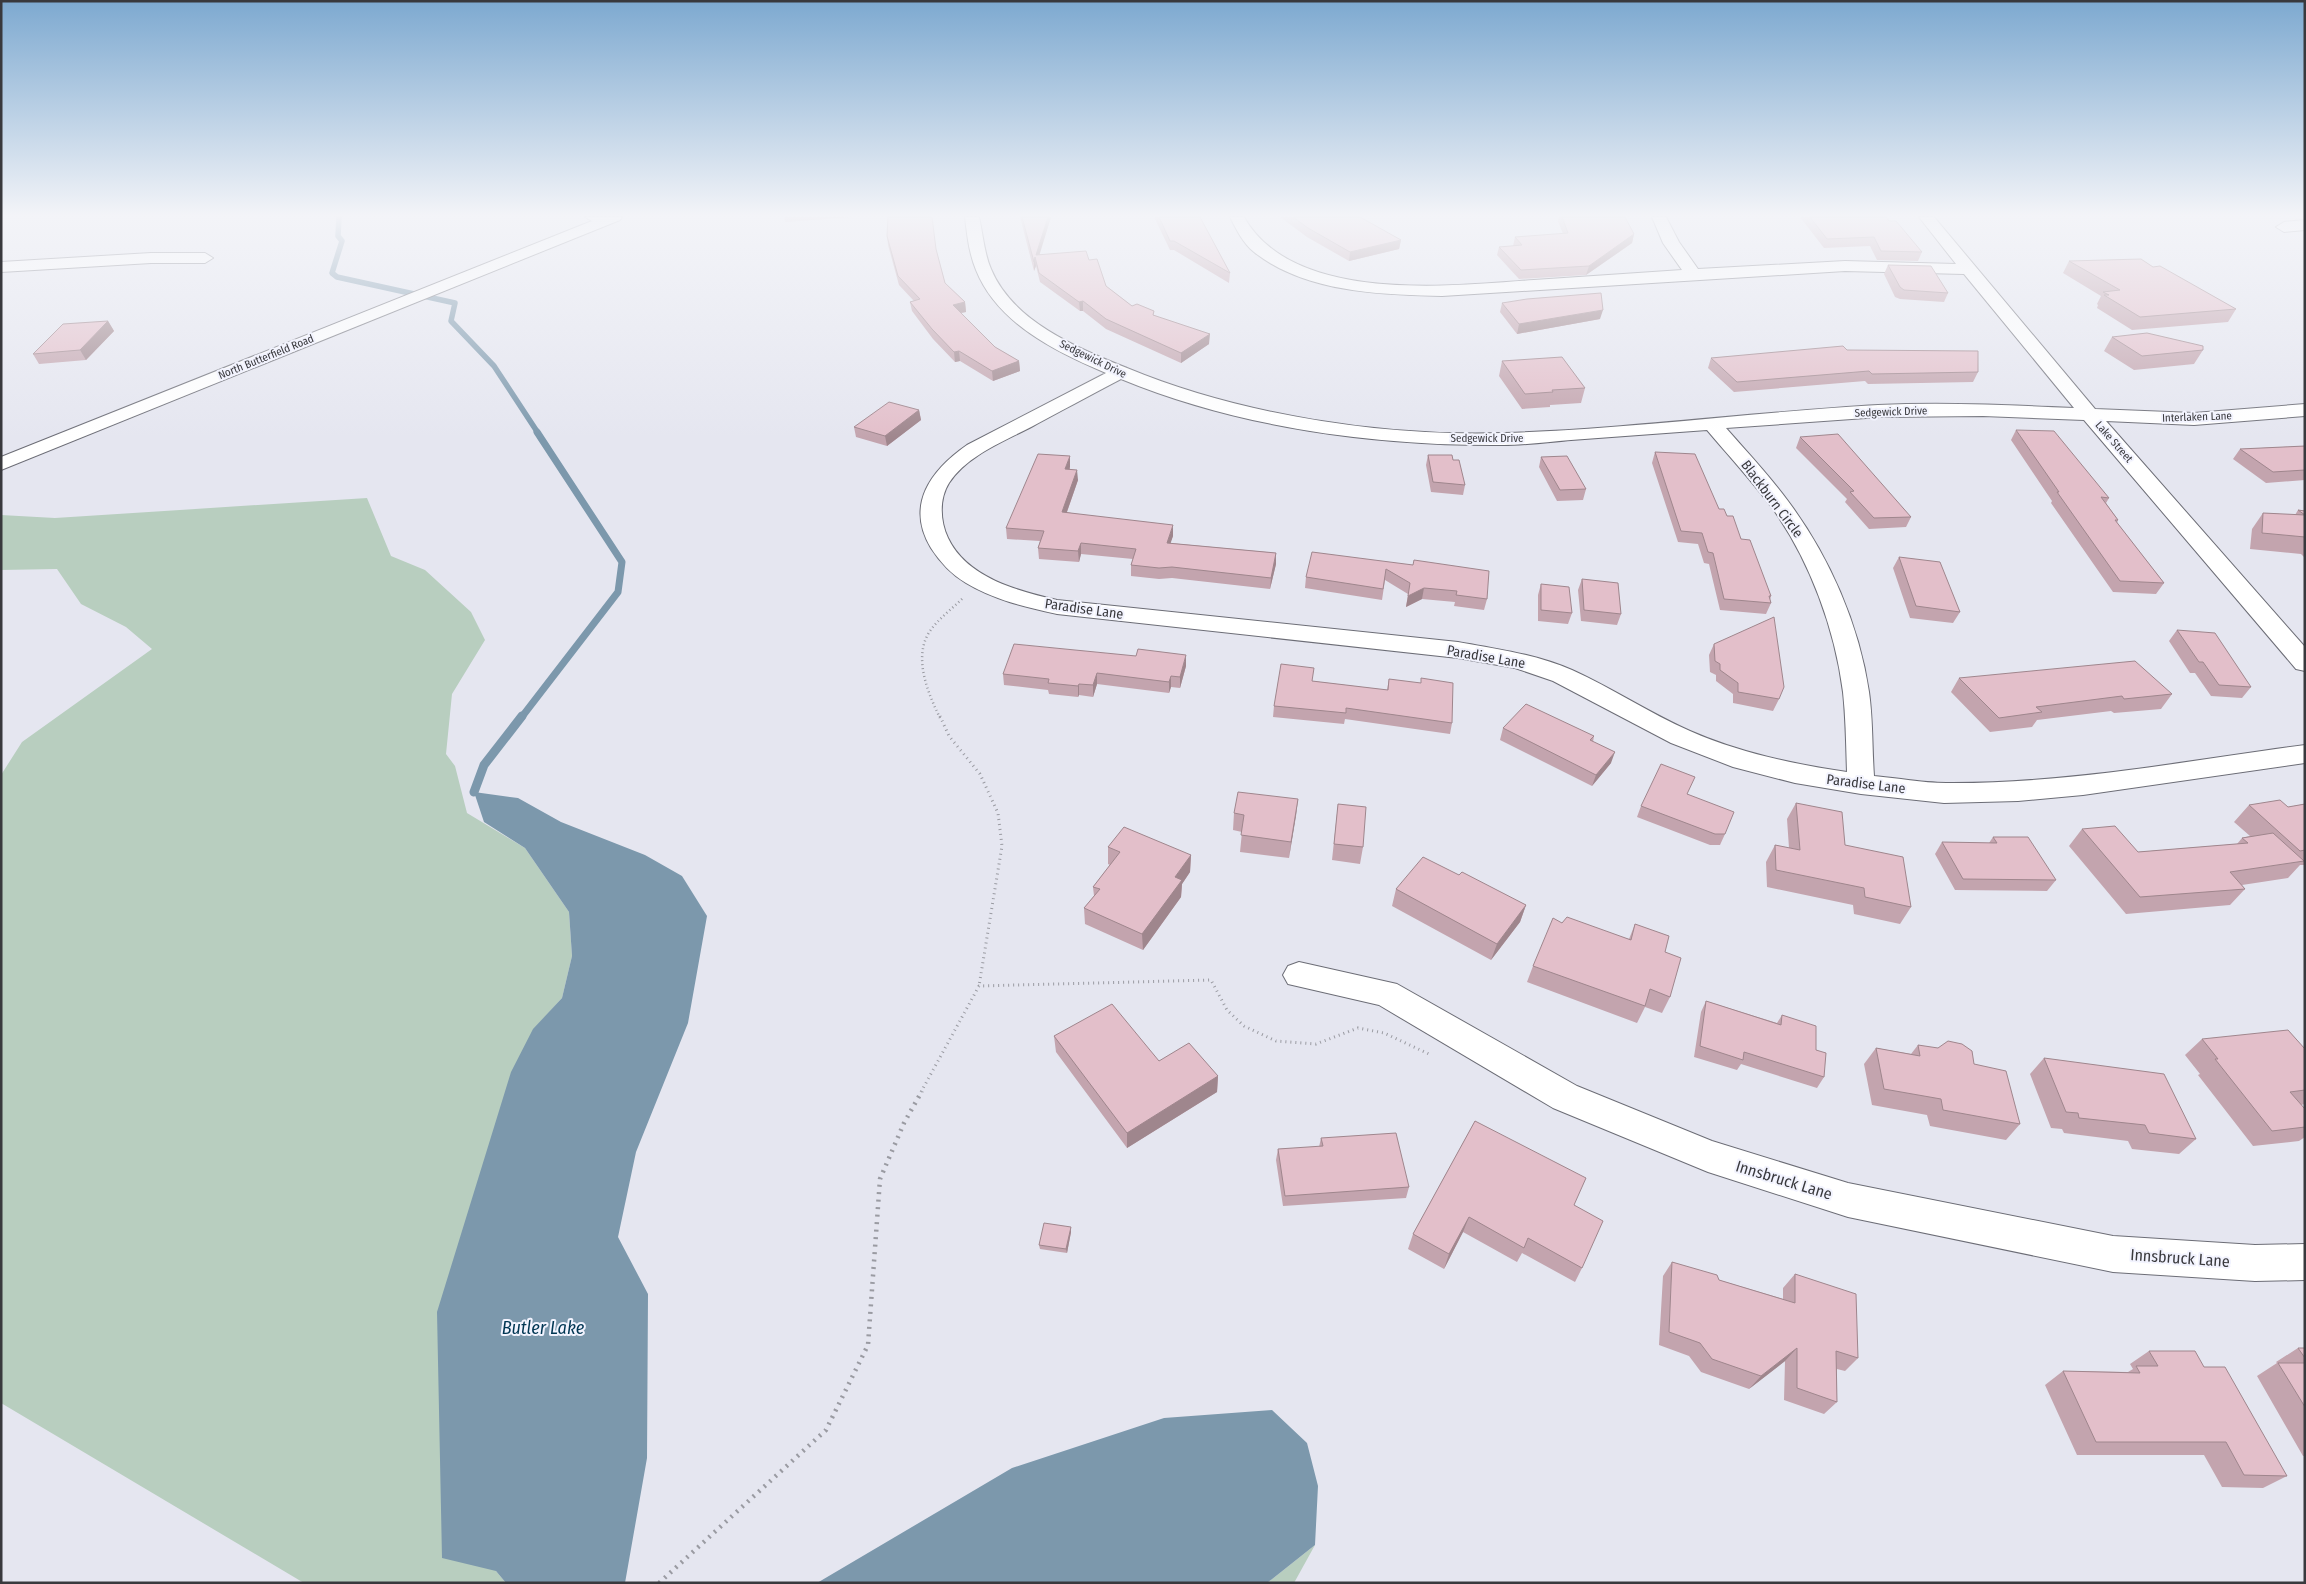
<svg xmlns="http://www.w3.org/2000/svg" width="2306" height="1584" viewBox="0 0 2306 1584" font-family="'Fira Sans Condensed',sans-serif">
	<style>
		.green { fill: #b8cebf }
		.water { fill: #7c98ac }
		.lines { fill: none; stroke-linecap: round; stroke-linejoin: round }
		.stream-far2 { stroke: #7c98ac; stroke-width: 5.5 }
		.stream-far1 { stroke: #7c98ac; stroke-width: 7 }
		.stream { stroke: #7c98ac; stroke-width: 9 }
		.minor-casing { stroke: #6c6d76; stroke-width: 2 }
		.major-casing { stroke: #6c6d76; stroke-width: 2 }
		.path-far2 { stroke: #9a9ba2; stroke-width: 2.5; stroke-dasharray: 1 3; stroke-linecap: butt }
		.path-far1 { stroke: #9a9ba2; stroke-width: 3; stroke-dasharray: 1 4; stroke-linecap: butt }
		.path { stroke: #9a9ba2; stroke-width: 4.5; stroke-dasharray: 2 5.5; stroke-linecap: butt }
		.minor { fill: #fff; fill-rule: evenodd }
		.major { fill: #fff; fill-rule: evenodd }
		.wall { fill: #c3a4ae }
		.shaded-wall { fill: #9f868d }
		.building { fill: #e3bfca; stroke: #9f868d }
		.labels { text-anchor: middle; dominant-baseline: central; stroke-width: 4; stroke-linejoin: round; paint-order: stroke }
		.far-street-label { font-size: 11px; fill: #39393d; stroke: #f2f3fe }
		.street-label { font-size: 14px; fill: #39393d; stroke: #f2f3fe }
		.near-street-label { font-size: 16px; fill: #39393d; stroke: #f2f3fe }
		.near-water-label { font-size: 18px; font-style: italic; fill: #003653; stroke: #f2f3fe }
	</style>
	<rect width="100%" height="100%" fill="#e5e6f0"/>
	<path class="green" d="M367,498l24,58 34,14 46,42 14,28 -33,54 -6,60 9,12 12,47 58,35 44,64 3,44 -10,42 -29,32 -37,541 10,12h-202l-303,-180v-628l21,-33 130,-93 -26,-22 -45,-23 -24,-35 -56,1v-55l54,3z
		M1315,1545l-21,38h-27z"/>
	<path class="water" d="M474,792l44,6 43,24 84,33 37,21 25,40 -19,107 -52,129 -18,85 30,57 -1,164 -22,125h-119l-10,-12 -54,-13 -5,-246 74,-240 22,-43 29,-31 10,-42 -3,-44 -44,-64 -41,-26z
		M1272,1410l35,33 11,43 -3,59 -48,38h-450l195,-115 152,-50z"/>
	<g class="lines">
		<path class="stream-far2" d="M339,217l-1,19 4,5 -10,32 5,4 118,26 -4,18 43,45 44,67"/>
		<path class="stream-far1" d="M521,718l97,-126 4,-30 -85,-130"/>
		<path class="stream" d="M474,792l10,-27 38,-49"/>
		<g class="minor-casing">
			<path id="minor" d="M585,217h19l6,5 -8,5z
				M965,217h14c4,17 5,36 12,52 22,53 87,79 136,99 113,47 256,69 378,65 125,-4 249,-21 373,-28 65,-3 131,0 196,3l-110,-134 -119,-3 -403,25c-62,-1 -138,-4 -188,-44 -11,-9 -18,-23 -24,-35h14c49,87 206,69 290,63 50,-3 99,-7 148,-10l-19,-27 -11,-26h14l13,25 19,27 147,-8 111,3 -37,-47h15l161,192 99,4 111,-9v12l-111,9 -88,-4 199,226v24l-9,-2 -212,-249 -101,-4 -103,1 -154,11c21,24 43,47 62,73 41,55 71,123 81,191 4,28 3,56 5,84 24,2 48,7 72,7 120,1 240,-22 359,-38v18l-222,32 -65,6 -74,2 -83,-9 -66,-11 -62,-16 -62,-24 -118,-62 -38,-13 -57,-10 -401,-44c-31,-7 -63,-14 -91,-31 -15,-9 -26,-21 -35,-35 -26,-43 0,-78 36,-103l139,-72c-50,-21 -109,-50 -130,-103 -7,-17 -9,-35 -11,-53zM1121,379c119,49 254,67 382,66 22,0 45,-3 68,-5 45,-3 90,-7 136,-10 22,26 45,51 66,79 37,52 62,120 70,183 3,27 3,54 4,80 -54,-8 -107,-19 -157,-41 -41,-18 -78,-43 -118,-61 -36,-16 -76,-21 -114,-28l-401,-42c-39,-9 -90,-22 -109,-62 -8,-17 -9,-39 1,-55 18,-28 56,-42 84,-57 30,-16 59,-32 88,-47z
				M2305,220v10l-21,2 -8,-5 8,-5z
				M151,253h54l8,5 -8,5h-54l-150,9v-10z
				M1299,962l98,22 180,102 135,55 136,42 265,53 142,9 50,-1v36l-50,1 -142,-9 -265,-55 -140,-45 -155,-64 -174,-103 -91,-21 -5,-9 5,-9z"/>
		</g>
		<g class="major-casing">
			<path id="major" d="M602,217h20l-2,3 -619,250v-13z"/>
		</g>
		<path class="path-far2" d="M940,718c-13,-27 -29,-65 -7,-91 9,-11 21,-20 31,-30"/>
		<path class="path-far1" d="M940,716l9,20 31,38 18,39 4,33 -23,140
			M921,1092l58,-106 232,-6 16,30 17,16 32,15 40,3 42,-16 26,5 45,21"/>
		<path class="path" d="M659,1583l167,-153 42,-85 12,-166 24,-56 18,-32"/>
		<use href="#minor" class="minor"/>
		<use href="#major" class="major"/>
	</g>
	<path class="wall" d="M784,217h70l-69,5z
		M1020,217h31l-12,37 50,6 17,26 26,20 22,9 55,29 -28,19 -75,-34 -23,-18h-3l-40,-29 -4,-16 -2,5z
		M1154,217h46l30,56 -1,10 -55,-33h-4z
		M1280,217h80l41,23 -2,9 -50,12 -42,-24z
		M1559,217h66l9,17 -2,9 -46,32 -67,4 -22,-24 2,-8 14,-1 2,-9 48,-3 -5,-13z
		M1800,217h86l3,4 33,31 -4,9 -41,-1 -7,-14 -46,2z
		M887,236l49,13 9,34 20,19 1,10 -5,1 34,34 24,14 1,10 -27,10 -33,-20 -5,1 -22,-23 -21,-28 -2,-9 4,-1 -15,-16 -11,-40z
		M2069,261l84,6 83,42 -8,13 -96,8 -35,-22 1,-3 -1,-1 4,-8 -38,-23z
		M1888,265l60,28 -4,9 -44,-3 -5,-2 -11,-23z
		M1502,303l98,16 -83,15 -17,-22z
		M108,321l6,10 -28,29 -47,4 -6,-10z
		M2112,337l91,13 -9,14 -60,6 -30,-19z
		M1847,350l131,22 -5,10 -105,2 -3,-3 -131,11 -26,-24 3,-10z
		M1502,361l83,27 -4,15 -31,2v2l-28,2 -23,-33z
		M919,410l2,10 -34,26 -31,-9 -2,-10z
		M2016,430l93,68 -3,5 12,17 -1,3 47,60 -8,11 -43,-2 -62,-89 1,-2 -41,-61z
		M1800,437l111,80 -5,10 -37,2 -24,-27 2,-3 -51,-51z
		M2305,446v34l-39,3 -33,-24 7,-10z
		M1655,452l64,57 22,30 30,57 -1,4 1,3 -5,11 -46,-4 -11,-46 -5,-1 -6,-19 -20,-2 -26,-79z
		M1428,455l25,5 12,25 -2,10 -32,-3 -5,-27z
		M1541,457l45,32 -3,11 -26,1 -18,-34z
		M1070,467v2l8,11 -11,32 106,24 -3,7 106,10v11l-6,25 -98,-11 -13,1 -28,-3v-11l2,-6 -52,-5 -2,8 -40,-3 -1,-11 2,-7 -33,-2 -1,-11z
		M2298,510l7,1v47l-4,-4 -51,-5 2,-20 11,-16 32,2z
		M1899,557l61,55 -7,11 -43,-5 -17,-50z
		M1413,565l74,34 -3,11 -30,-4 1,-4 -33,-3 -16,8 2,-13 -23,-14 -3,20 -77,-12 1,-11z
		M1582,579l39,35 -4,11 -36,-4 -3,-31z
		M1541,584l31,29 -4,11 -30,-3v-26z
		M2177,630l74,57 -9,11 -31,-2 -16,-23h-5l-21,-32z
		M1714,644l65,55 -6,12 -40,-8v-9l-17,-13v-6l-6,-3 -1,-17z
		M1186,666l-6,22 -9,-1 -2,6 -72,-9 -4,13 -14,-2 -1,2 -29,-3 -1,-4 -44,-5 -1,-11z
		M1959,678l213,16 -11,15 -47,4 -3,-2 -74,9 -5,7 -42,5 -39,-40z
		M1389,679l63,44 -2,11 -105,-15 -1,5 -71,-7 1,-11 38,-25 75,9z
		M1503,728l91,8 -1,6 18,21 -19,23 -92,-46z
		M1687,794l38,40 -5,11h-10l-73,-28 4,-11z
		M1298,799l-9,59 -49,-6 2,-20 -9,-2 1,-17z
		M1796,803l49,42 66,62 -11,17 -46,-10 -1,-9 -86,-18 -1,-25 9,-17 14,3 -2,-29z
		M1338,804l25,43 -3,17 -28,-4z
		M2305,804v61h-5l-12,13 -46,7 3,4 -15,16 -104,9 -57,-68 13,-17 56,23 99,-8 5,-6 8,-2 -16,-14 15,-17 39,2z
		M1993,837l63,43 -9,11 -92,-1 -20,-36 7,-12 47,1z
		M1108,847l83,8 -1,17 -8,12 -1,13 -38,53 -58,-26 -1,-16 10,-12 -1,-9 17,-22 -2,-1z
		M1459,875l67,30 -6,17 -29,38 -99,-54 4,-17z
		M1562,923l67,16 6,-15 30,28 5,45 -8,16 -17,-6 -8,16 -110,-41 6,-16z
		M1706,1001l71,22 5,-8 34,35 8,27 -7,11 -76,-24 -4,6 -43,-13 7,-45z
		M1054,1036l105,25 59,15 -1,16 -90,56 -71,-96z
		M2202,1039l103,10v55l-4,1 4,4v28l-6,4 -46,5 -55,-71 2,-1 -15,-19z
		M1918,1045l56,19 46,60 -14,16 -76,-14 -3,-11 -55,-10 -8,-41 12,-16 35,6z
		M2044,1058l152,81 -17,15 -47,-5 -4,-8 -64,-8 -2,-4 -11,-1 -21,-54z
		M1475,1121l99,84 8,63 -7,14 -53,-29 -5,9 -54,-30 -19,37 -36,-20 5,-15z
		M1321,1138l88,49 -3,11 -123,8 -7,-46 2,-11 41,-2z
		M1071,1227v5l-4,21 -27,-4 -1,-4z
		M1672,1262l47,18 64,19v-11l12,-14 63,84 -13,13 -8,-2v33l-13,12 -40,-14 1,-39 -36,28 -48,-17 -12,-16 -30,-11 4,-69z
		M2298,1348h7v108h-2l-46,-80 20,-13 -1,-1z
		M2149,1351l55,16 83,109 -24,12 -41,-1 -18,-32h-127l-32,-70 18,-14 65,1 5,-3 -3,-5z"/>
	<path class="shaded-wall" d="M1048,217h3l-14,46 -1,-8z
		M1634,234l-2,9 -46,32 3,-9z
		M1401,240l-2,9 -50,12 1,-9z
		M1035,257l1,9 -2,5v-9z
		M1083,301v10h-3l-1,-9z
		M965,302l1,10 -12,2 -1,-9z
		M1603,310l-3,9 -83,15 2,-10z
		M108,321l6,10 -28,29 -6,-10z
		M1210,334l-1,10 -28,19v-10z
		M959,351l1,10 -5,1 -1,-10z
		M1019,361l1,10 -27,10 -1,-10z
		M919,410l2,10 -34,26 -2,-10z
		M1070,456v11l-4,12 -1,-10z
		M1077,470l1,10 -15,43 -1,-11z
		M1173,525v11l-6,18v-11z
		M1081,543v11l-2,8 -1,-11z
		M1276,553v11l-6,25 1,-11z
		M1424,588l-2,11 -16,8 2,-11z
		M1186,655v11l-6,22v-11z
		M1097,673v11l-4,13v-12z
		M1171,676v11l-2,6v-11z
		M1079,684v11l-1,2v-11z
		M1615,752l-4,11 -19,23 4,-11z
		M1298,799l-2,17 -7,42 2,-16z
		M1191,855l-1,17 -8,12 -1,13 -38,53 -1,-16 33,-57z
		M1526,905l-6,17 -29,38 6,-16z
		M1218,1076l-1,16 -90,56v-15z
		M1469,1217l-6,15 -19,37 5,-15z
		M1071,1227v5l-4,21 -1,-4z
		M1797,1348l-12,13 -36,28 12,-13z"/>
	<path class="building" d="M888,217h44l4,32 9,34 20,19 -12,3 42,42 24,14 -27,10 -33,-20 -5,1 -22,-23 -22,-27 10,-3 -22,-23 -11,-40z
		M1022,217h26l-12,38 50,-4 3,9 8,-1 9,27 26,20 5,-2 17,7 -1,4 57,19 -29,19 -75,-34 -23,-18 -4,1 -40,-29 -4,-16 -1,5z
		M1159,217h41l30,56 -56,-32h-4z
		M1293,217h67l41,23 -51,12 -42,-24z
		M1562,217h63l9,17 -45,32 -68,4 -22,-23 23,-2 -7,-8 53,-4z
		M1810,217h76l3,4h7l26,31 -41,-1 -7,-14 -47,2z
		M2141,259l12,8 7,-1 76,43 -96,8 -36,-22h5l-6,-3 17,-2 -51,-29z
		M1888,265l43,1 17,27 -44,-3 -4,-3z
		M1601,293l2,17 -84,14 -17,-21 25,-4z
		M108,321l-28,29 -47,4 30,-30z
		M2147,333l56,13v4l-61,6 -30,-19z
		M1843,346l4,4 131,1v21l-106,2 -3,-3 -132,11 -26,-24z
		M1562,357l23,31 -33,2 1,2 -28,2 -23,-33z
		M889,402l30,8 -34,26 -31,-9z
		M2016,430l38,1 55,67 -8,-1 17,23h-3l49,63 -44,-2 -63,-89h2z
		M1838,434l73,83 -37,1 -24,-26 4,-1 -54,-54z
		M2305,446v24l-32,2 -33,-23z
		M1655,452l40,2 24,55h5l3,7h6l8,23 9,1 21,56h-2l2,7 -47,-4 -11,-46 -5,-1 -6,-19 -21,-2z
		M1038,454l32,2 -5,13 12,1 -15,42 111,13 -6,18 109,10 -5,25 -99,-11 -13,1 -28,-3 5,-16 -55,-6 -3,8 -40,-3 6,-17 -38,-3z
		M1428,455h24l1,5h6l6,25 -32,-3z
		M1567,456l19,33 -26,1 -19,-33z
		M2298,510l7,1v4z
		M2263,513l42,2v22l-43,-4z
		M1312,552l101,13 1,-5 75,11 -2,28 -31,-4 1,-4 -33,-3 -16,8 2,-13 -24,-14 -3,20 -77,-12z
		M1899,557l41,5 20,50 -44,-6z
		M1582,579l36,4 3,31 -37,-4z
		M1541,584l28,3 3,26 -31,-3z
		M1774,617l10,70 -5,12 -41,-7v-9l-18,-13v-6l-5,-3 -1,-17z
		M2177,630l38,3 36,54 -32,-2 -16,-23h-4z
		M1014,644l122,12 2,-7 48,6 -6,22 -9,-1 -2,6 -72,-9 -4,12 -14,-1 -1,2 -30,-3 1,-4 -46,-5z
		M2135,661l37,33 -48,5 -2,-3 -86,11 6,5 -43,6 -40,-40z
		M1281,664l33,4 -2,13 76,9 1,-11 32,4v-5l32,5 -1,40 -106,-15v5l-72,-7z
		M1526,704l68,32 -4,4 25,12 -19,23 -93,-47z
		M1661,764l34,13 -8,17 47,18 -9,22h-10l-74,-28z
		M1238,792l60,7 -7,43 -50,-7 3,-20 -10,-2z
		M2280,800l8,7 17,-3v46l-5,1 -51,-46z
		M1796,803l46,9 3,33 58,12 8,50 -46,-10 -1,-9 -88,-18 -1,-25 25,5z
		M1338,804l28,3 -3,40 -29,-3z
		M2115,826l23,26 110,-9 -6,-5 31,-5 31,28 -74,11 15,17 -105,8 -58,-68z
		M1124,827l67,28 -16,22 7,3 -40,54 -58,-26 16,-19 -7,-2 27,-35 -12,-5z
		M1993,837h35l28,43 -93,-1 -21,-37 55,1z
		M1423,857l36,18 3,-3 64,33 -29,39 -101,-55z
		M1567,917l64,23 4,-16 34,12 -4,16 16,6 -11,39 -20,-8 -5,17 -112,-40 20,-48 9,5z
		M1706,1001l75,24 1,-10 34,11v24l10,3 -2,24 -80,-25 -1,8 -43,-14z
		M1112,1004l47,57 30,-18 29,33 -91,57 -73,-97z
		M2288,1030l17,19v41l-15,2 15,17v18l-33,4 -57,-72h3l-16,-20z
		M1948,1041l14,3 10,7 2,13 32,7 14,53 -77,-14 -2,-11 -57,-10 -8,-41 44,8 -2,-11 20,3z
		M2044,1058l120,16 32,65 -47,-6 -4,-8 -66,-7 -1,-5 -12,-1z
		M1475,1121l111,57 -12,27 29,16 -21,47 -54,-30 -4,10 -55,-31 -20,37 -36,-20z
		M1396,1133l13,54 -124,9 -7,-47 45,-3 -2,-8z
		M1044,1223l27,4 -5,22 -27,-4z
		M1672,1262l45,13 2,5 76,23v-29l61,20 2,64 -22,-7 1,51 -40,-14v-40l-36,28 -49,-17 -12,-16 -31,-11z
		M2298,1348h7v10z
		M2149,1351h46l9,16h21l62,109 -43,-1 -18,-33h-130l-33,-71 77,2 -4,-7h22z
		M2278,1363h27v44z"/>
	<linearGradient id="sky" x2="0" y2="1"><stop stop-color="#7da9d0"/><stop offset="0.49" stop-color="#f3f4f8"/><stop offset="1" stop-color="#f3f4f8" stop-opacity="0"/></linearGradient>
	<rect width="2306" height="439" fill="url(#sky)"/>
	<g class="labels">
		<g class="far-street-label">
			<text transform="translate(266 357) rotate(-22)">North Butterfield Road</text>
			<text transform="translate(1093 359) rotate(26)">Sedgewick Drive</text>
			<text transform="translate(1891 412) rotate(-2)">Sedgewick Drive</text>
			<text transform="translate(2197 417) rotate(-2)">Interlaken Lane</text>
			<text x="1487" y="438">Sedgewick Drive</text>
			<text transform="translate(2114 442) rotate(49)">Lake Street</text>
		</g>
		<g class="street-label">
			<text transform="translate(1772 499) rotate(53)">Blackburn Circle</text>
			<text transform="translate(1084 609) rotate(8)">Paradise Lane</text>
			<text transform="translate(1486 657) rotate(10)">Paradise Lane</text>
			<text transform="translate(1866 784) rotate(7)">Paradise Lane</text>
		</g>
		<g class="near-street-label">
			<text transform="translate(1784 1180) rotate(17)">Innsbruck Lane</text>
			<text transform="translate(2180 1258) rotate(4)">Innsbruck Lane</text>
		</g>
		<g class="near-water-label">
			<text x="543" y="1328">Butler Lake</text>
		</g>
	</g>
	<rect width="2306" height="1584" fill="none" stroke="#39393d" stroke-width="5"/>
</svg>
